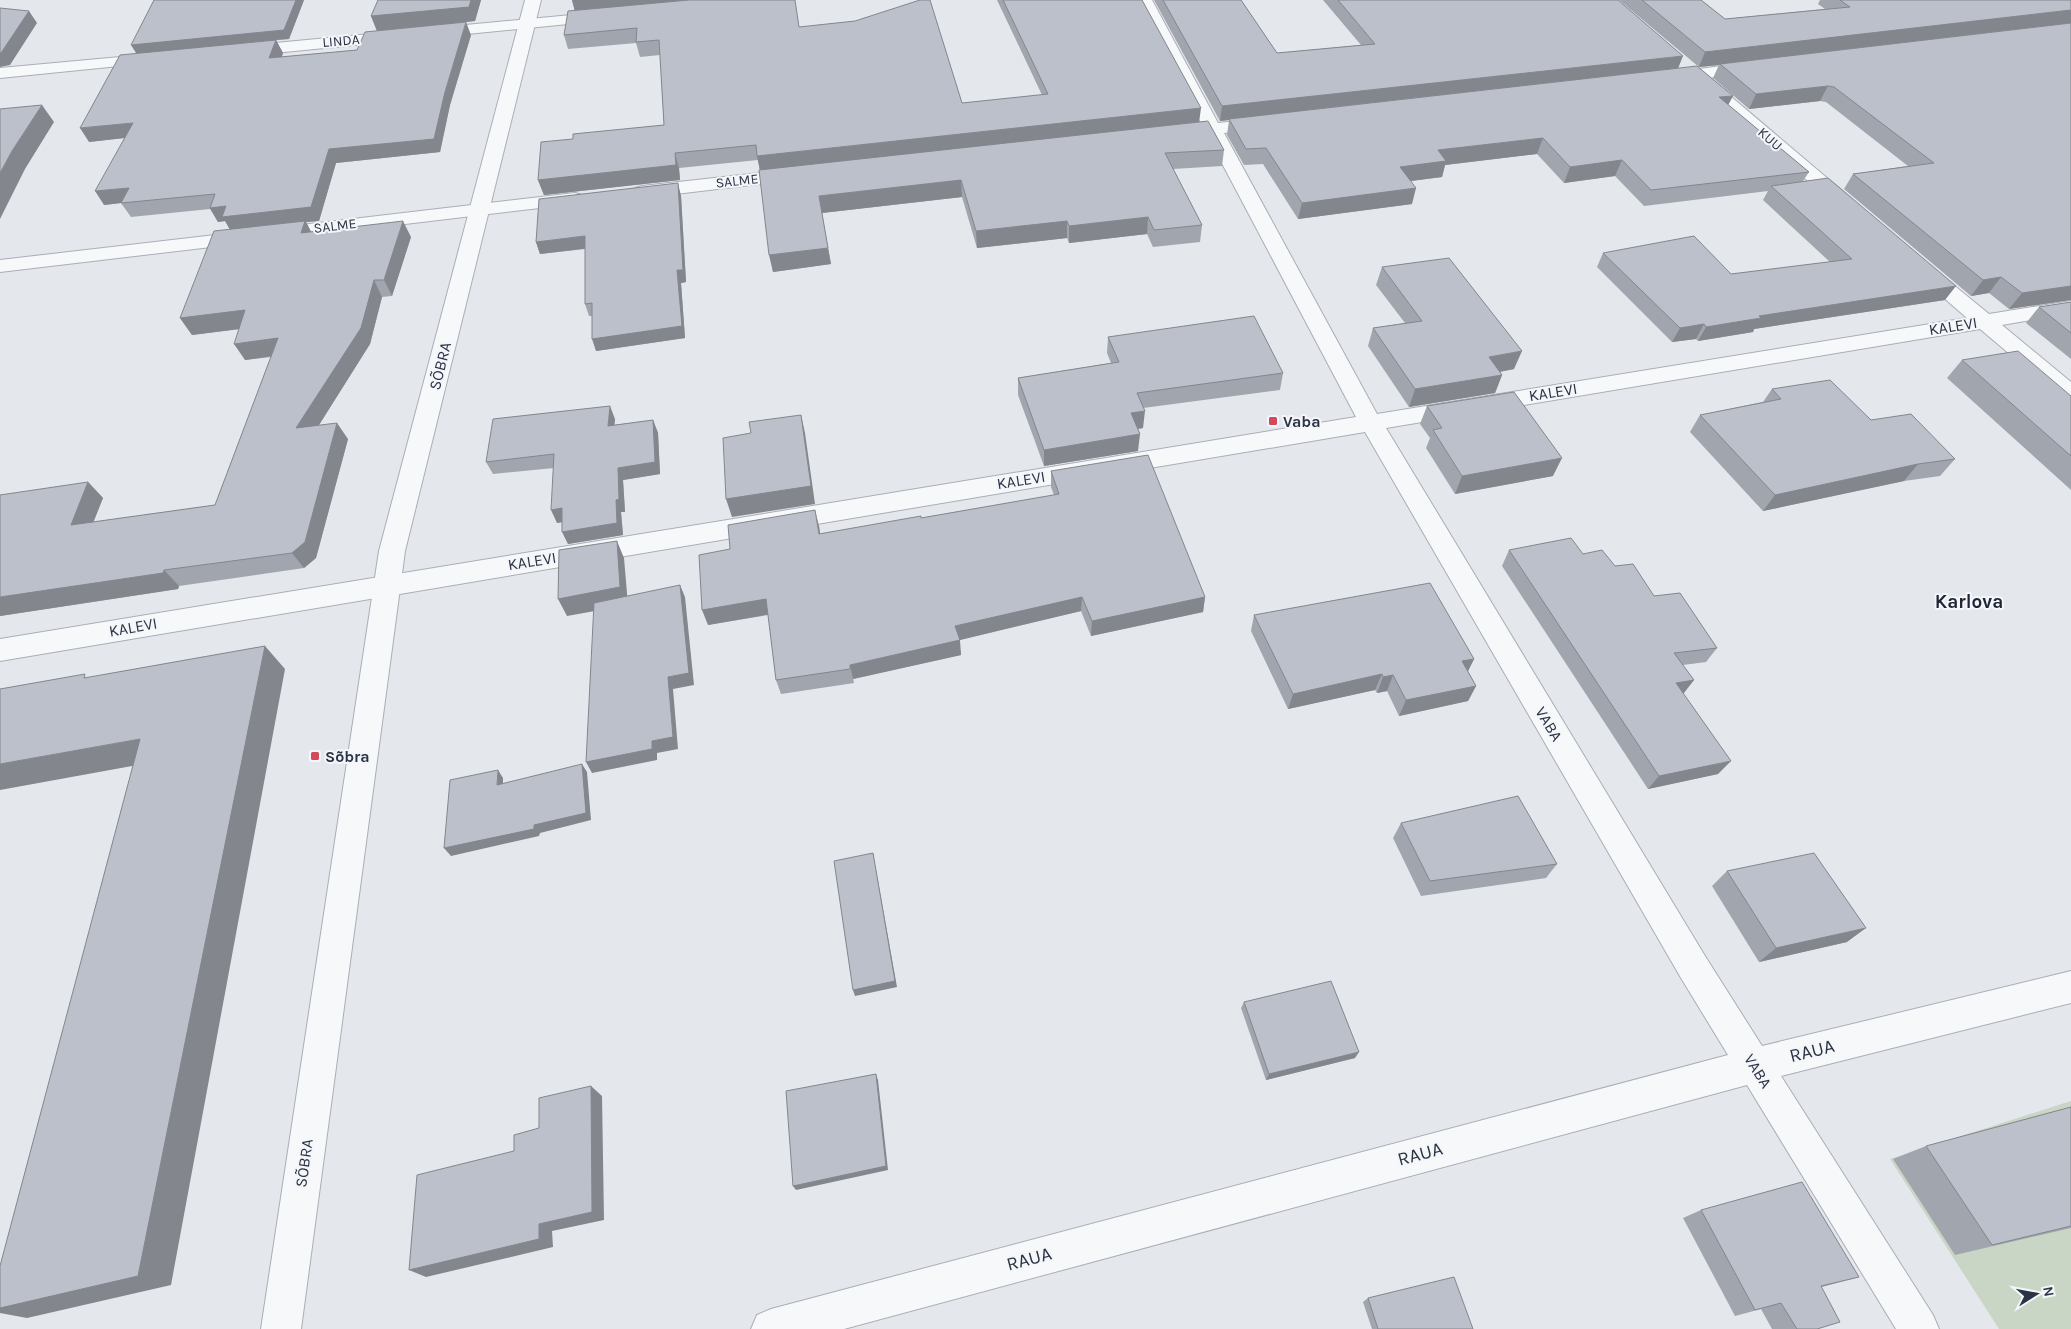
<svg xmlns="http://www.w3.org/2000/svg" width="2071" height="1329" viewBox="0 0 2071 1329" font-family="Karla,sans-serif">
	<style>
		.green { fill: #c9d6c5 }
		.lines { fill: none; stroke-linecap: round; stroke-linejoin: round }
		.minor-casing { stroke: #a9aeb7; stroke-width: 2 }
		.tertiary-casing { stroke: #a9aeb7; stroke-width: 2 }
		.minor { fill: #f7f8fa; fill-rule: evenodd }
		.tertiary { fill: #f7f8fa; fill-rule: evenodd }
		.wall { fill: #a1a5ae }
		.shaded-wall { fill: #83868d }
		.building { fill: #bbc0ca; stroke: #83868d }
		.poi-dot { fill: #d1495b; stroke: #f4f6f9; stroke-width: 2 }
		.labels { text-anchor: middle; dominant-baseline: central; stroke-width: 4; stroke-linejoin: round; paint-order: stroke }
		.far-street-label { font-size: 14px; fill: #2b3445; stroke: #f4f6f9 }
		.street-label { font-size: 16px; fill: #2b3445; stroke: #f4f6f9 }
		.poi-label { font-size: 16px; font-weight: bold; fill: #2b3445; stroke: #f4f6f9; text-anchor: start }
		.quarter-label { font-size: 19px; font-weight: bold; fill: #1d2536; stroke: #f4f6f9 }
		.near-street-label { font-size: 19px; fill: #2b3445; stroke: #f4f6f9 }
	</style>
	<rect width="100%" height="100%" fill="#e4e7ec"/>
	<path class="green" d="M2071,1101v228h-72l-109,-170z"/>
	<g class="lines">
		<g class="minor-casing">
			<path id="minor" d="M1136,0h16l66,123 47,-5 6,1 3,4 -3,4 -6,1 -41,5 153,281 590,-96 -52,-45 -3,-4 3,-4 7,-2 7,2 60,49 82,-13v12l-69,12 69,57v19l-8,-2 -83,-70 -594,99 319,528 57,90 309,-75v32l-290,73 152,239 6,14h-43l-149,-244 -903,244h-93l6,-14 14,-6 957,-254 -47,-77 -316,-546 -1365,229v-22l1356,-222 -149,-282 -30,3 -6,-1 -3,-4 3,-4 31,-4z
				M603,12l6,2 2,3 -2,3 -366,36 -6,-2 -2,-3 2,-3 6,-2z
				M153,54l6,2 2,3 -2,3 -159,16v-10z
				M1752,62l6,1 2,4 -2,4 -49,7 144,122 3,4 -3,4 -7,2 -7,-2 -147,-128 -23,3 -6,-1 -2,-4 2,-4 6,-1z
				M796,169l7,2 2,4 -2,4 -161,19 -7,-2 -2,-4 2,-4 7,-2z
				M575,193l7,2 2,4 -2,4 -582,69v-12z"/>
		</g>
		<g class="tertiary-casing">
			<path id="tertiary" d="M525,0h16l-136,551 -104,778h-40l118,-778z"/>
		</g>
		<use href="#minor" class="minor"/>
		<use href="#tertiary" class="tertiary"/>
	</g>
	<path class="wall" d="M154,0h150l-15,39 -13,1 7,13 -1,4 75,-7 20,-19 -6,-15 7,-16h103l-6,21 -76,8 72,6 -21,70 -10,47 -104,11 -17,58 -13,1 5,10 100,5 -19,59 -10,1 -12,47 -51,81 29,14 -32,119 -12,10 -125,18 -1,3 -178,27 88,-134 15,16 -10,24 122,-17 56,-148 -26,3 -6,-31 -47,6 -12,-17 50,-88 -5,-9 -7,1 -8,-13 -79,8 -10,-14 -17,2 20,-67 -35,4 47,-89z
		M572,0l227,27 163,76 80,-8 -45,-95h145l57,121 25,29 -2,16 -49,3 29,56 -2,17 -47,5 -6,-13 -78,9 -2,-5 -90,10 -15,-51 -140,16 9,51 -58,8 -13,-102 -2,-10 -79,8 1,12 -136,15 -6,-15 35,-41 91,-14 -4,-70 -20,2 -4,-14 -68,6 -4,-14 11,-24z
		M1154,0h87l36,53 84,-8 -38,-45h295l59,69 51,36 81,67 -6,9 142,119 -191,29 -1,3 -55,9 -2,-2 -24,3 -75,-75 6,-14 128,21 99,-12 -67,-62 5,-9 -124,15 -29,-30 -51,7 -27,-29 -92,11 -3,12 -31,4 1,23 -114,15 -35,-55 -19,1 -17,-30 2,-15 -9,1z
		M1619,0h82l24,19 100,-10 -7,-5 2,-4h251v300l-62,9 -20,-16 -18,3 -127,-107 9,-15 55,-8 -82,-64 -6,-1 -71,8 -36,-31 6,-13 -20,2z
		M681,196l5,86 -5,1 4,55 -89,13 -4,-35h-3l-4,-12v-55l-45,5 -4,-12z
		M1382,267l132,102 -14,3 2,3 -7,18 -86,14 -41,-61 5,-18 32,-5 -29,-38z
		M2071,302v57l-45,-36 13,-16z
		M1108,337l175,36 -3,17 -137,18v20l-6,1 1,22 -94,15 -26,-71v-17l93,-15 -4,-10z
		M1962,360l109,36v94l-124,-112z
		M1772,389l99,31 84,39 -15,17 -36,5 -141,30 -73,-79 10,-17 63,-13z
		M1427,406l126,70 -98,18 -29,-46 4,-10 -10,-14z
		M615,419l-1,6 39,-5 5,13 2,41 -37,6 2,32h-4l2,23 -55,9 -6,-22 -5,1 -3,-55 -61,6 -7,-12z
		M1051,471l154,126 -2,15 -112,24 -10,-25 -122,29 2,15 -108,24 1,4 -73,11 -5,-14 -8,-65 -60,10 22,-76 89,-23 1,8 101,-16 133,-23 -3,-8z
		M1509,550l74,4 32,12 39,30 63,52 -11,14 -23,3 11,15 -11,14 35,80 -70,15 -146,-223z
		M1254,615l220,44 -6,12 8,15 -8,15 -69,15 -12,-25 -10,2 -2,-3 -87,19 -37,-78z
		M1401,823l156,41 -11,14 -125,18 -28,-58z
		M1727,871l120,71 -88,20 -47,-76z
		M1244,1002l111,56 -89,22 -25,-72z
		M2071,1107v121l-116,27 -62,-96 33,-13z
		M1701,1210l158,67 -37,10 -5,42h-45l-11,-20 -26,7 -52,-98z
		M1368,1298l105,31h-101l-9,-27z"/>
	<path class="shaded-wall" d="M296,0h8l-15,39 -13,1 7,13 -7,18 -7,-13 -133,-5 -5,-8z
		M471,0h10l-6,21 -98,10 -6,-15z
		M572,0h131l-128,12z
		M2071,10v13l-351,41 -1,1 -20,2 6,-15z
		M29,11l8,12 -27,42 -10,2v-14z
		M466,22l5,13 -21,70 -10,47 -104,11 -17,58 -13,1 8,15 -83,-6 -6,-10 -7,1 -8,-14 235,-116z
		M1683,56l-6,15 -448,48v1l-9,1 2,-15z
		M1828,86l-8,15 -71,8 7,-15z
		M1733,96l-8,15 -6,-14z
		M42,105l12,17 -29,47 -25,50v-46l12,-22z
		M1201,108l-2,15 -439,48 -3,-15z
		M133,123l9,13 -53,6 -9,-14z
		M1543,138l-6,16 -92,11 -3,12 -47,6 5,-16 38,-17z
		M675,153l4,15 1,12 -136,15 -6,-15z
		M1622,160l-7,16 -51,7 6,-16z
		M961,180l1,17 -140,16 -3,-17z
		M678,183l3,13 5,86 -5,1 4,55 -89,13 -4,-12 85,-69z
		M129,188l9,13 -34,4 -9,-14z
		M1416,188l-4,16 -114,15 4,-16z
		M1148,217l-1,17 -78,9v-17z
		M403,221l8,16 -19,59 -8,-16z
		M1067,221v17l-90,10 -1,-17z
		M585,236l5,12 -50,6 -4,-12z
		M828,248l3,16 -58,8 -4,-17z
		M2001,277l-12,16 -18,3 12,-16z
		M374,280l8,17 -12,47 -63,100 -11,-16z
		M1956,286l-11,14 -191,29 -1,3 -55,9 8,-14 53,-11z
		M2071,286v14l-62,9 13,-16z
		M245,310l11,17 -64,8 -12,-17z
		M1704,324l-8,15 -24,3 8,-14z
		M278,338l10,16 -43,6 -11,-16z
		M1522,351l-8,18 -32,6 7,-18z
		M1502,375l-7,18 -86,14 6,-18z
		M610,406l5,13 -2,20 -5,-13z
		M1145,411l-2,17 -13,2 1,-17z
		M801,415l4,18 10,71 -83,13 -6,-18z
		M653,420l5,13 2,41 -37,6 2,32h-4l2,23 -55,9 -6,-12 54,-32 2,-32z
		M337,423l11,16 -32,119 -12,10 -12,-15z
		M1140,434l-2,17 -94,15v-16z
		M1562,458l-9,18 -98,18 7,-18z
		M1918,464l-14,17 -141,30 12,-16z
		M88,482l15,16 -17,43 -15,-16z
		M562,508l6,13 -11,2 -6,-13z
		M815,510l4,16 3,23 -3,-15z
		M617,541l7,17 4,47 -61,11 -9,-17z
		M164,570l15,16 -1,3 -178,27v-19z
		M680,585l5,12 9,88 -21,4 5,60 -21,4v7l-65,13 -6,-11 66,-21 16,-64z
		M1082,597l-1,14 -125,30 -1,-15z
		M1205,597l-2,15 -112,24 1,-15z
		M766,599l5,15 -63,11 -6,-15z
		M960,640l1,15 -108,24 1,4 -4,-18z
		M265,646l20,23 -114,616 -144,33 -27,-5v-5z
		M1474,659l-8,16 -4,-14z
		M1382,674l-7,16 -87,19 5,-15z
		M1393,675l-6,16 -10,2 6,-16z
		M1694,680l-11,14 -7,-11z
		M1476,686l-8,15 -69,15 7,-16z
		M140,739l25,21 -165,30v-26z
		M1731,761l-13,13 -70,15 11,-13z
		M582,764l5,8 4,48 -51,13 -1,3 -88,20 -7,-8 90,-23z
		M498,770l5,8v15l-6,-8z
		M873,853l24,134 -42,9 -2,-6z
		M1866,928l-19,14 -88,20 17,-14z
		M1359,1052l-4,6 -89,22 3,-6z
		M876,1074l2,6 10,90 -92,20 -3,-4z
		M591,1086l11,10 2,124 -52,11 1,16 -127,30 -17,-7 130,-46z"/>
	<path class="building" d="M154,0h142l-12,30 -153,15z
		M378,0h93l-2,7 -98,9z
		M689,0h106l4,27 56,-6 65,-21h10l32,103 86,-9 -45,-94h139l59,108 -444,48 -1,-11 -81,8 1,12 -138,15 3,-38 32,-3v-5l91,-9 -5,-85 -23,2 1,-14 -73,7 4,-24z
		M1163,0h78l36,53 98,-9 -37,-44h280l65,56 -461,50z
		M1642,0h59l24,19 125,-12 -10,-7h231v10l-366,42z
		M0,8l29,3 -28,42h-1z
		M466,22l-21,70 -11,47 -105,10 -18,58 -89,10 4,-11 -16,2 5,-14 -94,9 8,-15 -34,3 38,-68 -53,5 40,-73 156,-15 -7,18 88,-8 8,-18z
		M2071,23v263l-49,7 -21,-16 -18,3 -130,-106 81,-11 -100,-76 -6,-1 -72,8 -36,-30z
		M1697,66l36,30 -14,1 90,75 -158,18 -29,-30 -52,7 -27,-29 -105,12 8,11 -46,6 16,21 -114,15 -36,-55 -20,1 -17,-30z
		M42,105l-30,46 -12,22v-64z
		M1208,121l16,29 -59,3 37,72 -48,5 -6,-13 -79,9 -2,-5 -91,10 -15,-51 -142,16 9,52 -59,7 -10,-85z
		M1828,178l128,108 -197,30 2,2 -55,9 -2,-3 -24,4 -77,-75 91,-17 37,38 121,-15 -81,-73z
		M678,183l5,87h-6l5,56 -90,13v-36l-7,1v-68l-49,6 3,-43z
		M305,221l-4,12 102,-12 -19,59h-10l-13,48 -65,100 41,-5 -32,119 -13,11 -128,17 -1,3 -163,24v-102l88,-13 -17,43 144,-20 63,-167 -44,6 11,-34 -65,8 34,-87z
		M1449,258l73,93 -33,6 13,18 -87,14 -42,-61 49,-7 -40,-54z
		M2071,302v31l-32,-26z
		M1254,316l29,57 -146,20 8,18 -14,2 9,21 -96,16 -26,-72 101,-16 -11,-25z
		M2018,351l53,45v60l-109,-96z
		M1830,380l41,40 40,-6 44,45 -37,5 -143,31 -75,-80 81,-16 -9,-10z
		M1514,392l48,66 -100,18 -29,-46 9,-2 -15,-22z
		M610,406l-2,20 45,-6 2,42 -37,6 1,31 -3,1 1,23 -55,9v-24l-11,2 3,-56 -68,8 7,-43z
		M801,415l10,71 -85,13 -3,-61 28,-5 -2,-11z
		M1148,455l57,142 -113,24 -10,-24 -127,29 5,14 -110,25v4l-74,11 -10,-81 -64,11 -3,-55 31,-6 -2,-24 87,-15 4,24 102,-18v2l138,-24 -8,-23z
		M1571,538l12,16 19,-4 13,16 18,-2 21,32 26,-3 37,55 -43,5 20,27 -18,3 55,78 -72,15 -150,-226z
		M617,541l3,46 -62,12 1,-49z
		M1430,583l44,76 -12,2 14,25 -70,14 -13,-25 -10,2 -1,-3 -89,20 -39,-79z
		M680,585l9,88 -21,4 5,60 -21,4v8l-66,13 8,-159z
		M265,646l-127,630 -138,32v-42l140,-527 -140,25v-75l85,-15 -1,4z
		M582,764l4,49 -52,12v4l-90,19 6,-68 48,-10 -1,15z
		M1518,796l39,68 -127,17 -29,-58z
		M873,853l22,128 -42,9 -19,-129z
		M1814,853l52,75 -90,20 -49,-77z
		M1331,981l28,71 -90,22 -25,-72z
		M876,1074l10,92 -93,20 -7,-95z
		M591,1086l1,126 -53,12v15l-130,31 8,-95 97,-24v-16l25,-7v-30z
		M2071,1107v119l-79,19 -66,-99z
		M1802,1182l57,95 -38,9 19,36 -23,7h-20l-16,-26 -26,7 -54,-100z
		M1454,1277l19,52h-95l-10,-31z"/>
	<g class="poi-dot">
		<rect x="1268" y="416" width="10" height="10" rx="2.5"/>
		<rect x="310" y="751" width="10" height="10" rx="2.5"/>
	</g>
	<g class="labels">
		<g class="far-street-label">
			<text transform="translate(341 41) rotate(-5)">LINDA</text>
			<text transform="translate(1770 139) rotate(41)">KUU</text>
			<text transform="translate(737 181) rotate(-6)">SALME</text>
			<text transform="translate(335 226) rotate(-7)">SALME</text>
		</g>
		<g class="street-label">
			<text transform="translate(1953 326) rotate(-9)">KALEVI</text>
			<text transform="translate(440 366) rotate(-76)">SÕBRA</text>
			<text transform="translate(1553 392) rotate(-9)">KALEVI</text>
			<text transform="translate(1021 480) rotate(-9)">KALEVI</text>
			<text transform="translate(532 561) rotate(-9)">KALEVI</text>
			<text transform="translate(133 627) rotate(-10)">KALEVI</text>
			<text transform="translate(1549 724) rotate(59)">VABA</text>
			<text transform="translate(1758 1071) rotate(58)">VABA</text>
			<text transform="translate(304 1163) rotate(-82)">SÕBRA</text>
		</g>
		<g class="poi-label">
			<text x="1283" y="421">Vaba</text>
			<text x="325" y="756">Sõbra</text>
		</g>
		<g class="quarter-label">
			<text x="1969" y="602">Karlova</text>
		</g>
		<g class="near-street-label">
			<text transform="translate(1812 1051) rotate(-14)">RAUA</text>
			<text transform="translate(1420 1154) rotate(-15)">RAUA</text>
			<text transform="translate(1029 1259) rotate(-15)">RAUA</text>
		</g>
	</g>
	<g transform="translate(2036 1294) rotate(79)" stroke="#f4f6f9" stroke-width="4" paint-order="stroke">
	<path d="M0-4L9 19L0 12L-9 19Z" fill="#2b3445"/>
	<text y="-8" font-size="14" font-weight="bold" text-anchor="middle" fill="#2b3445">N</text>
	</g>
</svg>
